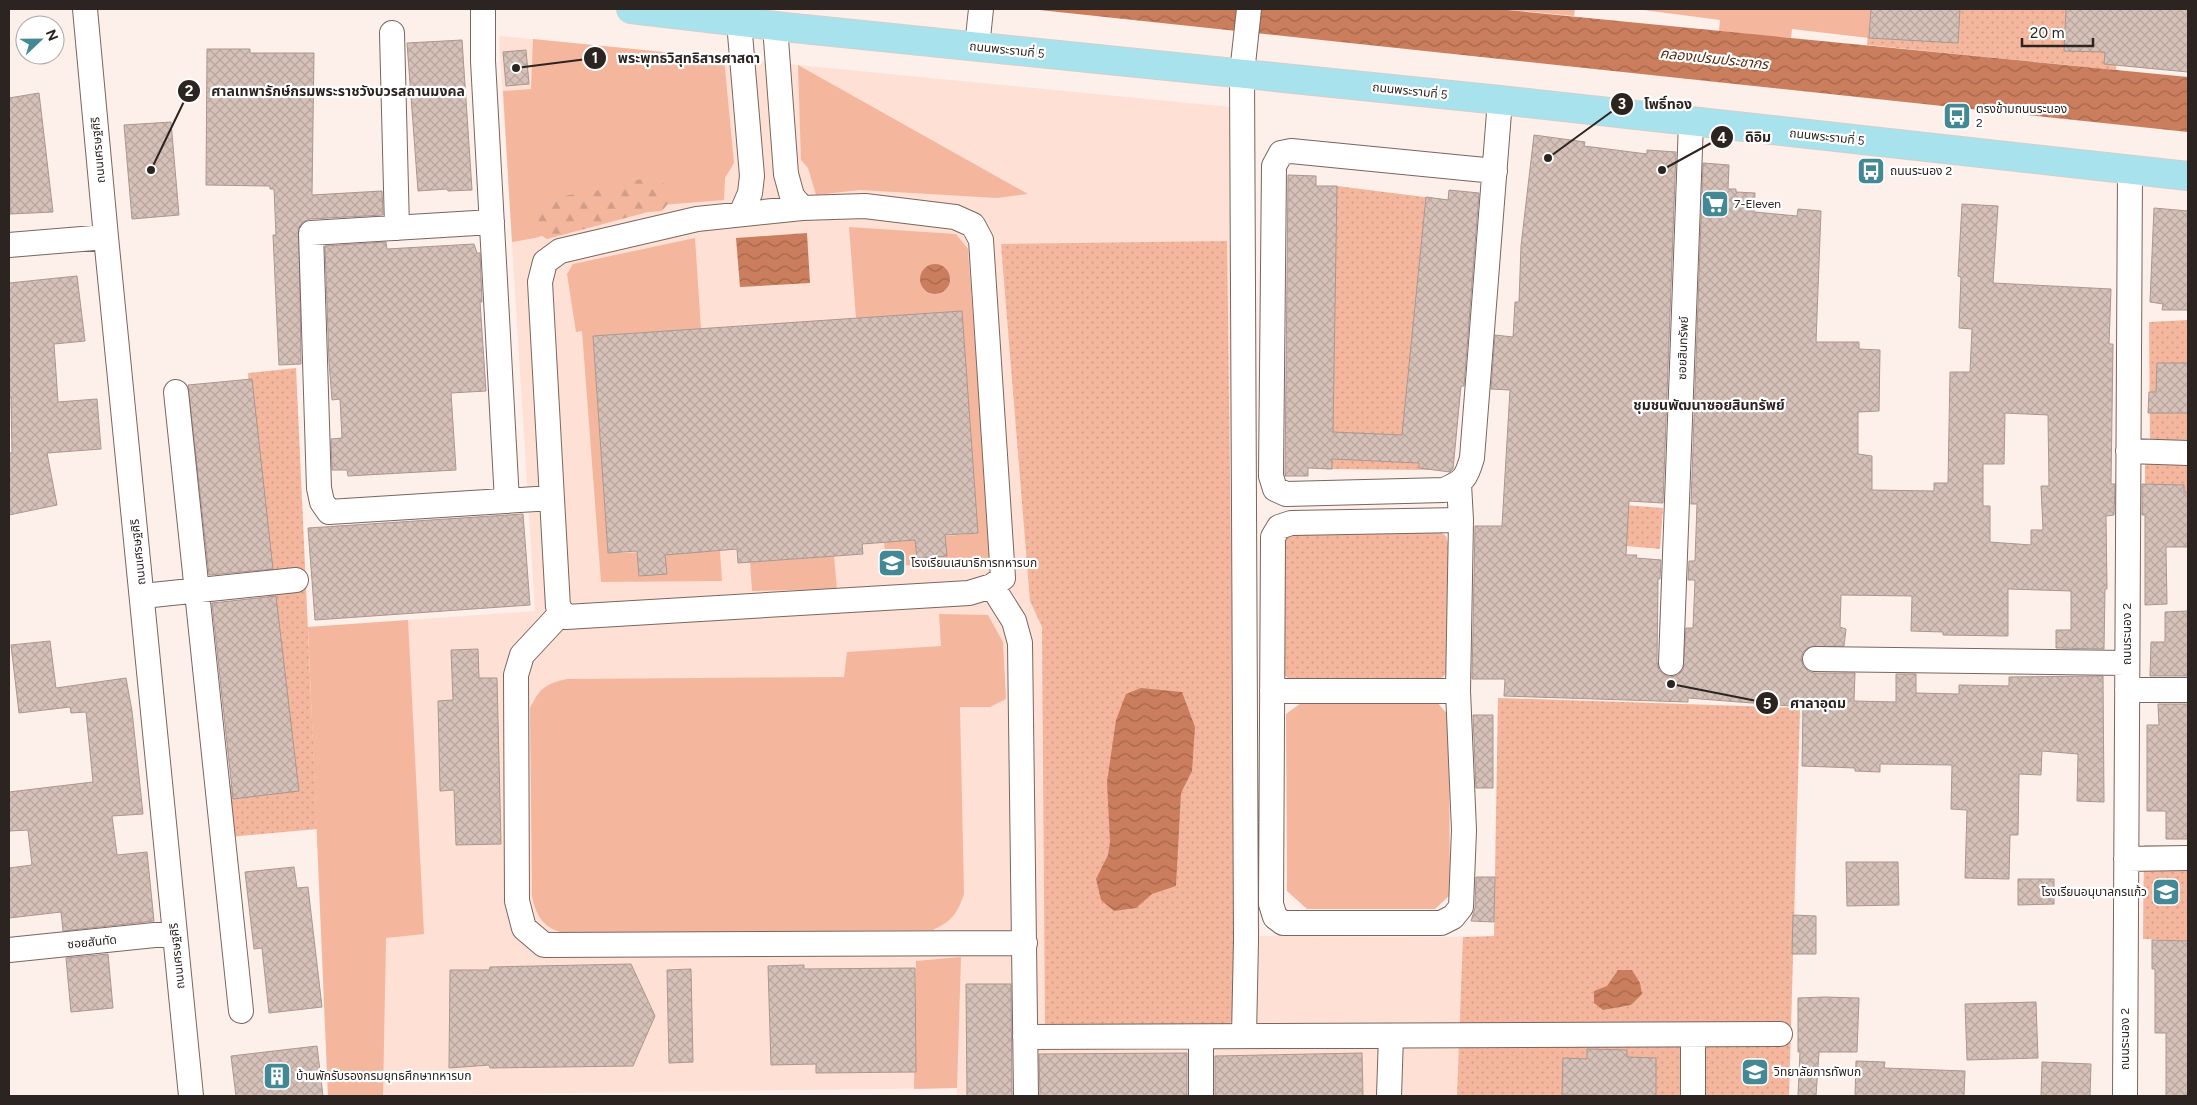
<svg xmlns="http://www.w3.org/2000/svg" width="2197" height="1105" viewBox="0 0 2197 1105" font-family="Figtree,'Noto Sans Thai',sans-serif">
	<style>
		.built { fill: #fee0d4 }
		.grass { fill: #f4b79e }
		.forest { fill: url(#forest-firs) }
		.garden { fill: url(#garden-dots) }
		.water { fill: url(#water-waves) }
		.building { fill: url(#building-cross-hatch); stroke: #ab978f; fill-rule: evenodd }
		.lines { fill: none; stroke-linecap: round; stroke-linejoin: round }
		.minor-casing { stroke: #79665e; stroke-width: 26 }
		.major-casing { stroke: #d1cfce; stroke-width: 30 }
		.minor { stroke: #fff; stroke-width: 24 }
		.major { stroke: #a7e2ed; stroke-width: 28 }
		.labels { text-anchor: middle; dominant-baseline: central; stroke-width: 4.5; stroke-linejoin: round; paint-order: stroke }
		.street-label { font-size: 12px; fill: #2c2421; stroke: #fff }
		.poi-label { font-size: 12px; fill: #2c2421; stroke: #fff; text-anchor: start }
		.water-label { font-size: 14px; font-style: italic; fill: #58270f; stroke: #fff }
		.neighbourhood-label { font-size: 14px; font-weight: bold; fill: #2c2421; stroke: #fff }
		.leader { fill: none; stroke: #2c2421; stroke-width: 2 }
		.callout-dot { fill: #2c2421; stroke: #fff; stroke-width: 2 }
		.mark-label { font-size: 15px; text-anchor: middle; font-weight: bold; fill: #fff }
		.callout-label { font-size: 14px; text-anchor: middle; font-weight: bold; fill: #2c2421; stroke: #fff; stroke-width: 4.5; stroke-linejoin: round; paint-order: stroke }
	</style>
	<defs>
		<pattern id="forest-firs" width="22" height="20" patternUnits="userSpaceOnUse" patternTransform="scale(1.25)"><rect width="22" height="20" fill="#f4b79e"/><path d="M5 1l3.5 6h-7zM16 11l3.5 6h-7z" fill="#d19d88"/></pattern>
		<pattern id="garden-dots" width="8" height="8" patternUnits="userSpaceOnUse" patternTransform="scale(1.25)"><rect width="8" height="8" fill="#f4b79e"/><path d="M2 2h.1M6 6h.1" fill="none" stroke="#d19d88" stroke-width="1.8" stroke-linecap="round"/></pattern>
		<pattern id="water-waves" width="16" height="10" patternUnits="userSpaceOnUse" patternTransform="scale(1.25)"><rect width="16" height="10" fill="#ca7e5d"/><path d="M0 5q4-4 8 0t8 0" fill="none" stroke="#a4674c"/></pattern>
		<pattern id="building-cross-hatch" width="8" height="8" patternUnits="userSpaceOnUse" patternTransform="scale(1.25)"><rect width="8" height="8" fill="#d6c1b8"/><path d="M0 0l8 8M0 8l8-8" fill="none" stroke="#b8a69e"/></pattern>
	</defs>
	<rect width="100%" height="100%" fill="#fdefea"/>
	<path class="built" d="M499,36l752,73 3,627 6,200 234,1 4,-239 302,10 -11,388h-832v-8l-629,8 -20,-469 227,-16z"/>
	<path class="grass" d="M1499,9h76l-1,7z
		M1636,9h235l-2,29 -77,-9 -1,9 -72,-7 1,-11z
		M533,39l191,19 10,105 -9,15 -1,22 -88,7 -101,31 -23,4 -9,-151 28,-2z
		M798,65l230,129 -31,4 -137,-8 -44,5 -8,-27 -7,-8z
		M849,227l107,7 12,15 23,310 -105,8 -2,-25 94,-9 -16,-222 -106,7z
		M695,238l6,91 -108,7 15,217 112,-2 2,30 -121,1 -19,-251 -6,1 -9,-58 6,-10z
		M834,556l3,33 -85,2 -2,-29z
		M939,614l49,1 15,27 3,57 -16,8h-30l4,187c-7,20 -12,27 -31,36l-362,4c-24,-3 -34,-14 -39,-37l-2,-189c10,-20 15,-24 37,-29l277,-2 3,-25 94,-6z
		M408,620l16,314 -38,4 -3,157 -55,1 -20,-469z
		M1436,701l13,15 1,179 -15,14h-128l-20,-18 -1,-177 15,-11z
		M961,957l-4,131 -43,1 2,-128z"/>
	<path class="forest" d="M655,175l20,20 -13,16 -14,1 -101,27 -13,-8 -7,-11 9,-13 27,-11 38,-6z"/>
	<path class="garden" d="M1870,9h251l-5,61 -249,-25z
		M1337,186l111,14 -16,270 -112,-1z
		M1227,241l10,774 -9,10h-183l-3,-398 -12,-26 -29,-357z
		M2188,320v126h-38l-1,-124z
		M296,368l21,461 -88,8 -5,-51 61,-9 -37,-404z
		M2145,461l43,2v36l-43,-5z
		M1556,500l107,8 -3,41 -45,-4z
		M1436,529l10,7 2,8 3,124 -8,9 -14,7h-129l-15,-8 -6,-13 1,-121 9,-8z
		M1498,698l302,10 -11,388h-332l6,-159 31,-1z
		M2144,845l44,1v95l-45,-2z"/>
	<path class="water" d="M1030,9h467l691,68v55z
		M807,233l3,50 -70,4 -4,-49z
		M920 279a15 15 0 1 1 30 0a15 15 0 1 1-30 0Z
		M1141,688l41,4 13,35 -3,44 -11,22 -5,93 -24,8 -16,14 -22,3 -13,-11 -5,-21 12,-24 2,-13 -3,-60 9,-62 10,-26z
		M1618,970h14l8,13 2,11 -11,11 -28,5 -9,-7v-12l13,-5z"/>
	<path class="building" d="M1871,9h89l-2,34 -89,-5z
		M2066,9h122v63l-84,-8 1,-12 -41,-1z
		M462,40l10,150 -24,1 -1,-2 -29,2 -11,-148z
		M207,49h43v4h64l-2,142 70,-4 1,24 -73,4 -7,3 -4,5 2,137 -22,1 -6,-130h3l-2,-46h-4v-3l-64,-1z
		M526,50l3,34 -23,2 -3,-34z
		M39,93l14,119 -43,2 -1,-116z
		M171,122l8,93 -47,4 -8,-94z
		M1534,135l51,7 -1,4 63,8v-4l29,2 -13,351 -34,-2 -3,54h11l-1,3 25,2 -1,19h-2l-1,83 2,8 4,4 7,3 8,-2 5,-5 3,-42h7l2,-48h-7l1,-19h6l2,-57h-6l12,-341 26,2 -1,24h8v3l19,1 -1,19 43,4 1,-7 23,2 -5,131h43v7l21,1 -1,61 -21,1v42l14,2v34l62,1v-8h14l2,-111h20l2,-43 -13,-1 2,-51 -3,-1 4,-72 36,2 -5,77 118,6 -2,55h4l-2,140h4l-1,31 -8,1 1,73h-2l-1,60 -48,-1v-18h15v-39l-63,-2v47l-65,-1v-3l-32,-1 1,-35 -71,-1 -1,32 6,2 -2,17 -35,1 -6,5 -2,6 2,8 5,5 6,2h41l-1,28 42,1v-28h20v19l43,1v-9l50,1v-9l94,-1 1,126 -27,-1 1,-47 -36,-3 -1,24 -22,-1 -1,61h-8l-1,44 -44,-1 2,-68 -16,-1 1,-44 -72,-1v8l-25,-1v-3l-53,-2 1,-59 -115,-9v4l-184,-6 1,-17h-33l3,-153h27l8,-136 -19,-1 4,-54 18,2 2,-35h4l2,-56zM2005,413l43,2 1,71h-8l2,44h-12v15l-41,-3v-36h-7v-42h21z
		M1288,175l28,1v10h21l-4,246 69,3 24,-238 22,3 1,-10 30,3 -15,193h-3l-8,83 -3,3 -31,-4v-5l-87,-4v10l-24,-1v8h-23z
		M2154,208l34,3v99h-26l1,-6 -13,-2z
		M386,242l1,7 87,-5 3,9h3l2,49h-2l6,89 -35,2 5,77 -108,6 -1,-6h-15l-1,-31 11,-1 -2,-39 -8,1 -3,-38 -4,-116z
		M77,276l8,65 -31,3 4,58 39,-3 4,50 -54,4 10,52 -48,10v-62h3l-1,-56h-2v-114z
		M962,311l16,222 -33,2 2,21 -30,2 -2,-18 -53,4 1,10 -125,9 -1,-14 -72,6 2,19 -28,2 -2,-25 -29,2 -15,-217z
		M2157,363h31v50h-40l1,-21h7z
		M252,379l21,190 -64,6 -21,-190z
		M2142,484l42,1v7h4v55h-22l1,57 -22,1v-90h-3z
		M523,514l7,91 -215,15 -7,-92z
		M276,596l23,195 -66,8 -21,-196z
		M2188,611v65h-38l1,-34h14v-30z
		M50,641l6,47 70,-10 6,33 11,103 -31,2 5,39 30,-3 7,69 -91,10 -2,-19 -52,6v-50l23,-3 -4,-35 -19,1v-39l84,-10 -7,-70 -15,1 -1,-6 -51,6 -8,-68z
		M478,649l1,29h18l4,166 -45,1 -2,-55 -14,1 -2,-90 15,-1 -2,-50z
		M2158,704h30v135h-22v-28h-19v-86h12z
		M1473,715h20v73h-17z
		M1846,862h52l1,43 -52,1z
		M294,867l3,21 11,-1 14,120 -53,6 -7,-65 -8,1 -9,-77z
		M1476,877h19l-1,45 -23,-1 4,-13z
		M2018,879h36v25l-36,1z
		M1793,915l23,1v38h-24z
		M2152,940l36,1v155h-22v-63h-11v-64h-3z
		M108,954l5,54 -42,4 -5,-54z
		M631,964l24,52 -22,50 -143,2 -1,-3 -40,3 1,-98h39l1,-3z
		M804,965v4l111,-1 1,104 -100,1v-9l-45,1 -3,-99z
		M691,969l2,93 -24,1 -2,-93z
		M966,984h45l1,112h-45z
		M1825,997l34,1 -2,54h-38l-3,44h-18l2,-44h-2v-54z
		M2036,1002l2,56 -71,2 -2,-56z
		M317,1046l6,50h-87l-5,-40z
		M1587,1049l40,1v7l29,1v38l-94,-1 1,-37 24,1z
		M1187,1053v43h-147l-1,-42z
		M1362,1053l1,43h-148v-40z
		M1856,1061l29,1 -1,6 81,3 -1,25h-109z
		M2042,1062l49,2 -1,32h-49z"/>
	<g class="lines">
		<g class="minor-casing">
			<path id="minor" d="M85,9l21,228 85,859
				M483,9v52l24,440
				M739,22l13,154 -2,17 -9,21
				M775,26l11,148 6,22 10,12
				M392,33l5,195
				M977,47l4,-38
				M1495,171l-204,-20 -10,2 -7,13 -3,310 4,13 11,5 158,-4c20,-9 22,-11 28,-32l28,-358
				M865,206l90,11 18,8 8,15 22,338 -11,8 -23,7 -403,24 -8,-10 -18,-325 5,-20 15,-11 137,-32 105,-11z
				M492,222l-181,11 8,255 3,14 7,10 223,-14
				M9,245l97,-8
				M176,392l65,619
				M2128,451l60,2
				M1459,484l2,36 -3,171 6,139 -3,77 -8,10 -12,6h-158l-8,-6 -4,-13 2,-367 6,-10 12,-4 170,-3
				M992,586l22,35 6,22 6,453
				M143,596l153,-16
				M562,612l-40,43 -6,20 1,226 7,27 20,17 481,-2
				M1815,659l312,4
				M1671,663l20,-541
				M2127,690h61
				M1272,691h186
				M2126,859l62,-1
				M9,950l165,-17
				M1244,1036l2,-95 -4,-868 7,-64
				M1025,1037l755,-3
				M1201,1037v59
				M1389,1096l2,-60
				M1693,1096v-61
				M2125,1096l5,-925"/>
		</g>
		<g class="major-casing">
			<path id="major" d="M631,9l153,18 716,73 688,76"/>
		</g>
		<use href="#minor" class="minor"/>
		<use href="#major" class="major"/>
	</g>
	<defs>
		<g id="bus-square" transform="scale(1.4375)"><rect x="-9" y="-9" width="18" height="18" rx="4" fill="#438995" stroke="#fff"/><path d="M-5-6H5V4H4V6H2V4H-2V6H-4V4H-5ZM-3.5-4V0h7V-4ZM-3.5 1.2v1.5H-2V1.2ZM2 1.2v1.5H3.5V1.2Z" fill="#fff"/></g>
		<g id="supermarket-square" transform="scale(1.4375)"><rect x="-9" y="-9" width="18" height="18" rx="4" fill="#438995" stroke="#fff"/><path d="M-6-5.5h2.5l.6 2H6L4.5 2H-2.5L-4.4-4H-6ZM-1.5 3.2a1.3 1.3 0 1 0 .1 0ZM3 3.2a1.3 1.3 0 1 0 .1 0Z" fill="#fff"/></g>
		<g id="university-square" transform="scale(1.4375)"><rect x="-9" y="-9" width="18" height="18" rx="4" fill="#438995" stroke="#fff"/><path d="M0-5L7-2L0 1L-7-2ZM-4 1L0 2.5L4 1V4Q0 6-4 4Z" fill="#fff"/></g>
		<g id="school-square" transform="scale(1.4375)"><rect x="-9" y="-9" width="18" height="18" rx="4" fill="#438995" stroke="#fff"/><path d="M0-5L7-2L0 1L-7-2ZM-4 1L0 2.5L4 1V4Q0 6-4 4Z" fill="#fff"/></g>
		<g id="building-square" transform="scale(1.4375)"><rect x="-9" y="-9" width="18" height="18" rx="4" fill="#438995" stroke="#fff"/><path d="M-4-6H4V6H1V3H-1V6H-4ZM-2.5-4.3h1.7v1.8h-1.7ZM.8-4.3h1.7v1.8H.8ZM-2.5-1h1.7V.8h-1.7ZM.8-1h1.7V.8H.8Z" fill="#fff"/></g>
	</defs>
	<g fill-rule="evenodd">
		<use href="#bus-square" x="1957" y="116"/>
		<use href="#bus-square" x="1871" y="171"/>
		<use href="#supermarket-square" x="1715" y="204"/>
		<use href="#university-square" x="892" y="563"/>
		<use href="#school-square" x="2166" y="892"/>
		<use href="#university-square" x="1755" y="1072"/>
		<use href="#building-square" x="277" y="1076"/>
	</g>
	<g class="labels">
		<g class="street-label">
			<text transform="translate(1007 50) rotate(6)">ถนนพระรามที่ 5</text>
			<text transform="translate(1410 91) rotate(6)">ถนนพระรามที่ 5</text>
			<text transform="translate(1827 137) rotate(6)">ถนนพระรามที่ 5</text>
			<text transform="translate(98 150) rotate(-95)">ถนนเศรษฐศิริ</text>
			<text transform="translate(1683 348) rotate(-88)">ซอยสินทรัพย์</text>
			<text transform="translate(138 552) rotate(-96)">ถนนเศรษฐศิริ</text>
			<text transform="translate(2127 634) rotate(-90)">ถนนระนอง 2</text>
			<text transform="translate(92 942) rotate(-6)">ซอยสันทัด</text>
			<text transform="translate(177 956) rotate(-96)">ถนนเศรษฐศิริ</text>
			<text transform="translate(2125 1039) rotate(-90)">ถนนระนอง 2</text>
		</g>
		<g class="poi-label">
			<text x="1976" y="109">ตรงข้ามถนนระนอง<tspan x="1976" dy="14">2</tspan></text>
			<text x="1890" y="171">ถนนระนอง 2</text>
			<text x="1734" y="204">7-Eleven</text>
			<text x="911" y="563">โรงเรียนเสนาธิการทหารบก</text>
			<text x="2147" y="892" text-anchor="end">โรงเรียนอนุบาลกรแก้ว</text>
			<text x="1774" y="1072">วิทยาลัยการทัพบก</text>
			<text x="296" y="1076">บ้านพักรับรองกรมยุทธศึกษาทหารบก</text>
		</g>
		<g class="water-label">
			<text transform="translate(1714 59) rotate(6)">คลองเปรมประชากร</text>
		</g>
		<g class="neighbourhood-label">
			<text x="1709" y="405">ชุมชนพัฒนาซอยสินทรัพย์</text>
		</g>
	</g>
	<path class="leader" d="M516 68L595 58M151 170L189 91M1548 158L1622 104M1662 170L1722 137M1671 684L1767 703"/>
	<g class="callout-dot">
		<circle cx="516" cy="68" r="5"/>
		<circle cx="151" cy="170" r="5"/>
		<circle cx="1548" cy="158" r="5"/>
		<circle cx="1662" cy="170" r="5"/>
		<circle cx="1671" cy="684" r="5"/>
		<circle cx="595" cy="58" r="12"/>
		<circle cx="189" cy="91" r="12"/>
		<circle cx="1622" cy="104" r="12"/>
		<circle cx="1722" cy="137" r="12"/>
		<circle cx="1767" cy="703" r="12"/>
	</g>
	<g class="mark-label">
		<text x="595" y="63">1</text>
		<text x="189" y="96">2</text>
		<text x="1622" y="109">3</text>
		<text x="1722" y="143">4</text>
		<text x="1767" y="709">5</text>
	</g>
	<g class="callout-label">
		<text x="689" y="63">พระพุทธวิสุทธิสารศาสดา</text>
		<text x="338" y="96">ศาลเทพารักษ์กรมพระราชวังบวรสถานมงคล</text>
		<text x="1668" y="109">โพธิ์ทอง</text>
		<text x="1758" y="142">ดิอิม</text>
		<text x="1818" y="708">ศาลาอุดม</text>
	</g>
	<rect width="2197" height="1105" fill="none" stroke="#2c2421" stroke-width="20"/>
	<g transform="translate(40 40) rotate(68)"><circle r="24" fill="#ffffff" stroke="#aba7a6"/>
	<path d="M0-4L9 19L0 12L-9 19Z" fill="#438995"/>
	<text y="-8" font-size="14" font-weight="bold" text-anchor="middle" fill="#2c2421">N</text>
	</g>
	<path d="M2022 38v8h71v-8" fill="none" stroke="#2c2421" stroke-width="2.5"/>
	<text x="2030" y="38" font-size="15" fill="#2c2421" stroke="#ffffff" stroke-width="4" paint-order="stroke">20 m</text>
</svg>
